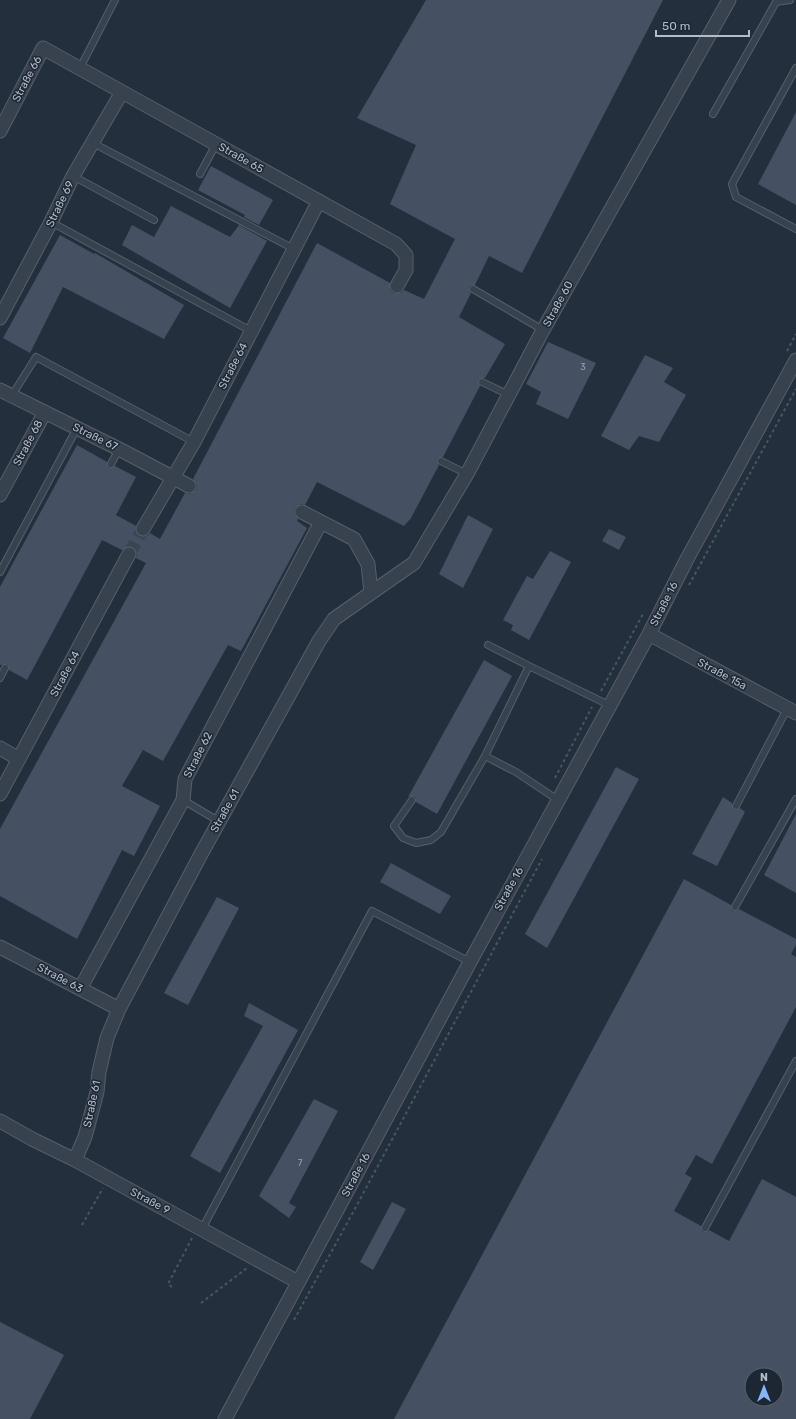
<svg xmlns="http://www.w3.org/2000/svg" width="796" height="1419" viewBox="0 0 796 1419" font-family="Rubik,sans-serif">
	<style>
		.building { fill: #455162; fill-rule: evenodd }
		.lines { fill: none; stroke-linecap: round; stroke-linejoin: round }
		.street-tunnel { stroke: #3a4453; stroke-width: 13; stroke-dasharray: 13 6; stroke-linecap: butt }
		.lane-casing { stroke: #565f6c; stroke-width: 8 }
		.street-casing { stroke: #565f6c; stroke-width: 15 }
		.path { stroke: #44595c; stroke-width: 2; stroke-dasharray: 3 3; stroke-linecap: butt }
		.lane { stroke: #38414e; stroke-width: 6 }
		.street { stroke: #38414e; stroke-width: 13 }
		.labels { text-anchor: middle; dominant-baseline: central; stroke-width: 3; stroke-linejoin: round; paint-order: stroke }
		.number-label { font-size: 9px; fill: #98a1af }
		.street-label { font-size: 11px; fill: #b4bcc9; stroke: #1d2633 }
	</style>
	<rect width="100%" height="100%" fill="#242f3e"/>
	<path class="building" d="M426,0h237l-141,273 -33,-17 -14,29h-4l-2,2v4l2,2 -12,24 46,27 -20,34h-4l-3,2v3l2,3 -37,71h-3l-3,2v3l2,3 -28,53 -7,8 -87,-44 -12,23 -4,-1 -6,4 -1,5 4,6 -1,2 10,7 -66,123 -13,-6 -65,116 -20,-11 -21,36 38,20 -26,50 -12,-6 -45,89 -77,-43v-67l146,-266 -10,-5 1,-5 -4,-6 -5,-1 -6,4 -20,-10 -75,140 -18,-10v-3l-2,-3 -7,1v-78l77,-142 30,17v3l2,3h3l3,-2 21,11 -20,38 20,11v7l3,3h8l3,-3 10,6 25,-46 5,1 6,-4 1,-5 -4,-6 124,-236 73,40v7l3,3h8l3,-3 20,9 31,-60 -65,-35 26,-59 -59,-27z
		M796,112v93l-38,-21z
		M211,166l62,34 -14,25 -15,-8 1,-2 -47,-25z
		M171,206l59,31 9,-12 28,16 -37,67 -108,-63 10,-20 22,12z
		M60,235l34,19 1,-1 89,52 -20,34 -101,-52 -33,66 -27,-15z
		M548,342l48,21 -28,56 -32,-15 5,-12 -15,-8z
		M645,355l28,13 -9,14 22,13 -27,47 -20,-6 -10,14 -28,-14z
		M468,515l25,14 -30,59 -24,-14z
		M609,529l17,8 -7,13 -17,-9z
		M550,551l21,11 -42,78 -18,-10 2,-5 -10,-5 24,-44 6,3z
		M484,660l28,16 -75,138 -21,-12v-4l-2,-2h-4l-2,1z
		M616,767l23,12 -92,169 -22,-14z
		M723,797l9,6v4l2,3h3l3,-2 5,4 -28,54 -25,-12z
		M796,814v79l-32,-18z
		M391,863l60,33 -11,18 -60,-32z
		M684,879l47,26v4l2,2h4l2,-2 57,30v6l-5,9 5,3v50l-84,157 -16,-9 -11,19 7,4 -18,33 27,15v4l2,2h4l2,-2 20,11 33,-62 34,18v222h-402zM752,1375h24v24h-24z
		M217,897l22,11 -51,97 -24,-12z
		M249,1003l49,27 -78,143 -30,-17 73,-130 -19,-10z
		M314,1099l24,12 -49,92 7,4 -7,11 -30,-22z
		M392,1202l14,7 -33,61 -13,-8z
		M0,1322l64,33 -34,64h-30z"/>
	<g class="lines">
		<path class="street-tunnel" d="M129,554l14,-25"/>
		<g class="lane-casing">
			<path id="lane" d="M80,68l35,-68
				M796,68l-64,116 4,13 60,32
				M713,114l63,-112 14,-2
				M93,143l201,106
				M200,174l16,-30
				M73,176l81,44
				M51,222l200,109
				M473,289l70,41
				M482,382l27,13
				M11,397l25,-40 158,85
				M441,461l26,13
				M111,464l8,-15
				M0,572l77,-144
				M488,645l41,21
				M0,678l5,-10
				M485,756l44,-90 80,39
				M183,800l37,22
				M412,800l-18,26 9,12 13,5 15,-3 10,-8 44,-76 31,16 42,28
				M736,806l51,-97
				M735,907l61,-108
				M705,1228l91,-167
				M202,1229l170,-318 98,51"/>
		</g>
		<g class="street-casing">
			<path id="street" d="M0,131l43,-83 353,196 10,11v15l-9,16
				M0,318l51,-96 22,-46 49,-84
				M0,390l119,59 70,37
				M0,495l45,-83
				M143,529l51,-87 125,-241
				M371,593l43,-30 53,-89 76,-144 186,-330
				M649,634l147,79
				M0,748l19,11
				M0,794l129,-240
				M0,947l119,62
				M80,989l103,-189 2,-21 136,-257
				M0,1121l32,18 43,21 223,122
				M75,1160l10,-23 12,-45 2,-20 8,-34 12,-29 81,-153 119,-215 15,-22 37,-26 -3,-29 -14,-25 -52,-27
				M225,1419l245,-457 179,-328 38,-75 109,-199"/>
		</g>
		<path class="path" d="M787,351l9,-17
			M689,585l107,-196
			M601,691l42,-77
			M555,778l37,-71
			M82,1225l21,-37
			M172,1287l-4,-3 24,-46
			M201,1303l46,-35
			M294,1320l63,-115 185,-346"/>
		<use href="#lane" class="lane"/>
		<use href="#street" class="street"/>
	</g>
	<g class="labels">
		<g class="number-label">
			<text x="583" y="367">3</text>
			<text x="300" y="1163">7</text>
		</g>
		<g class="street-label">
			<text transform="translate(27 79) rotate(-62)">Straße 66</text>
			<text transform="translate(241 158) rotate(29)">Straße 65</text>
			<text transform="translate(60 204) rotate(-64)">Straße 69</text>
			<text transform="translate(558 304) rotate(-61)">Straße 60</text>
			<text transform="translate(233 366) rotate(-63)">Straße 64</text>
			<text transform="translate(95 437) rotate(26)">Straße 67</text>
			<text transform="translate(28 443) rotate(-62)">Straße 68</text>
			<text transform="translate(664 604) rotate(-63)">Straße 16</text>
			<text transform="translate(65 674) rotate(-62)">Straße 64</text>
			<text transform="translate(722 674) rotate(28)">Straße 15a</text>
			<text transform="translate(198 755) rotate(-63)">Straße 62</text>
			<text transform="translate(225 811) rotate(-61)">Straße 61</text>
			<text transform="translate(509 889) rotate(-61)">Straße 16</text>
			<text transform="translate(60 978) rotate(28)">Straße 63</text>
			<text transform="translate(92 1104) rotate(-78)">Straße 61</text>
			<text transform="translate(356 1175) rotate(-62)">Straße 16</text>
			<text transform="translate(150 1201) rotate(28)">Straße 9</text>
		</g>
	</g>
	<g transform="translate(764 1387)"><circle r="19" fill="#1d2633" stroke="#59626f"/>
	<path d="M0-3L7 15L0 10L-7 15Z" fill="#8ab4f8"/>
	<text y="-6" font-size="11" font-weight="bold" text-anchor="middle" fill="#b4bcc9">N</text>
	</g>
	<path d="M656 30v6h93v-6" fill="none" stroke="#b4bcc9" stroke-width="2"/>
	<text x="662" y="30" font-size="12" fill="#b4bcc9" stroke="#1d2633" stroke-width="3" paint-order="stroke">50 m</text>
</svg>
